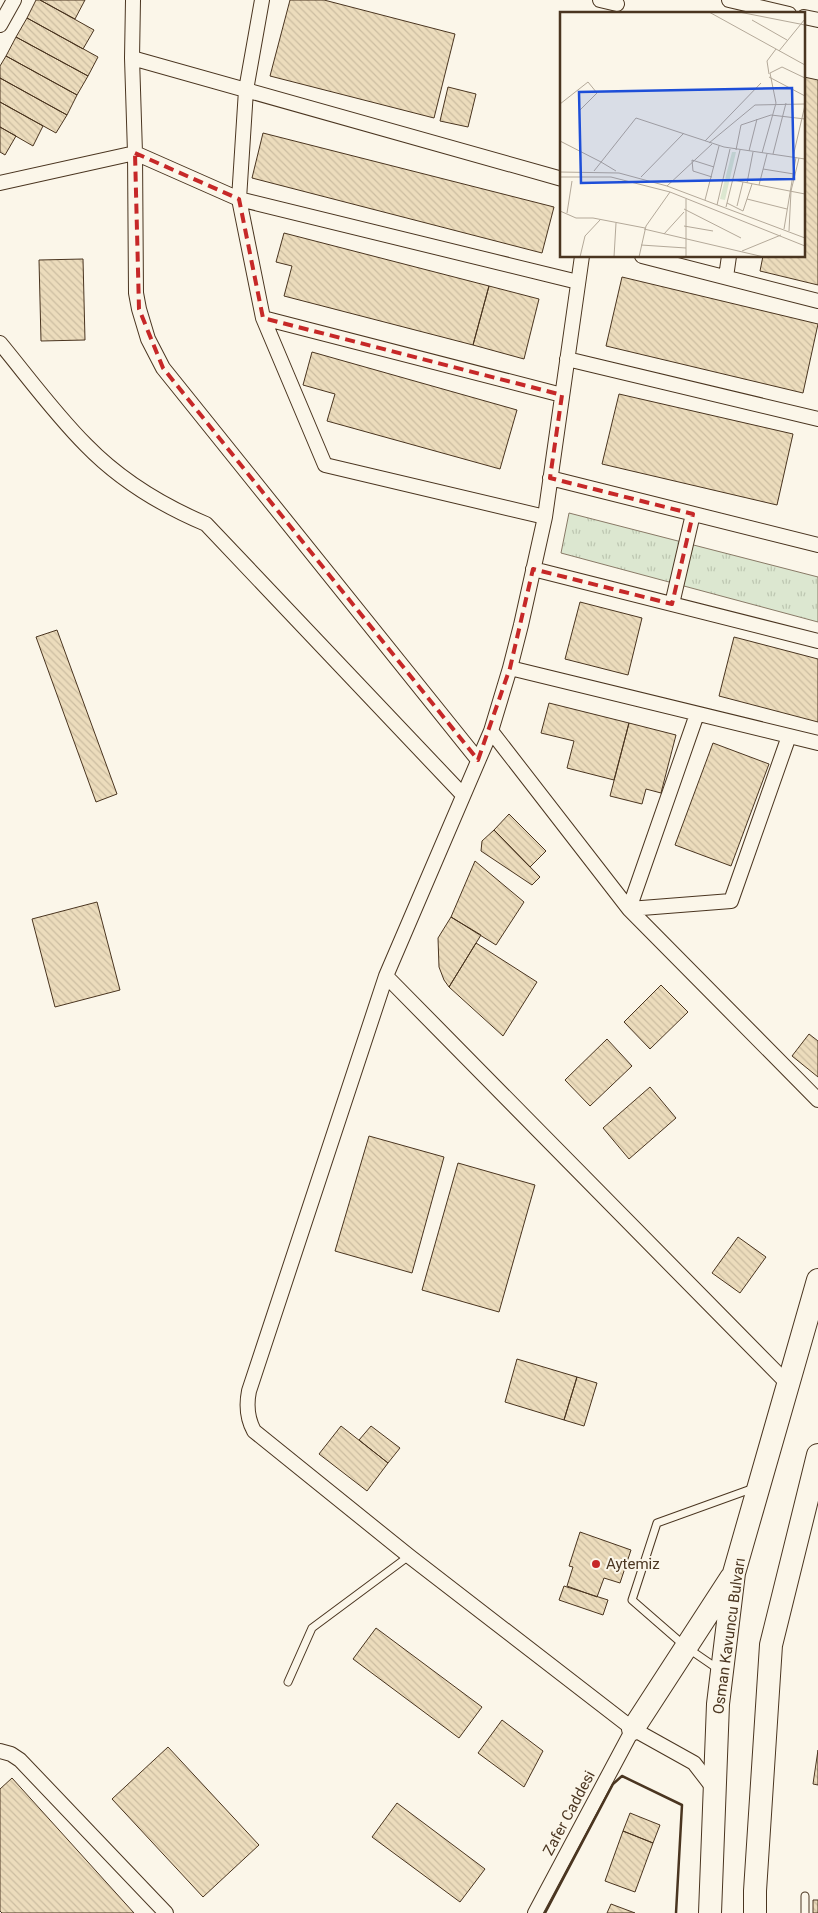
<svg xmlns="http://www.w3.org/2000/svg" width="818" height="1913" viewBox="0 0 818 1913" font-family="Roboto,sans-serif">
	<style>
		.grass { fill: url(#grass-tufts); stroke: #887966 }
		.building { fill: url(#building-back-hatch); stroke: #4a3520 }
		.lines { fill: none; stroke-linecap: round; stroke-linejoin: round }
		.service-casing { stroke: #4a3520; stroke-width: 9 }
		.minor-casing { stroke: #4a3520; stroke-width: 16 }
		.trunk-casing { stroke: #4a3520; stroke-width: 24 }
		.service { stroke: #fbf6e9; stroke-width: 7 }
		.minor { stroke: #fbf6e9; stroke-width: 14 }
		.trunk { stroke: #fbf6e9; stroke-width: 22 }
		.wall { stroke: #4a3520; stroke-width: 2.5 }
		.marked { fill: none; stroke: #c62828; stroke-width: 4; stroke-dasharray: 10 6; stroke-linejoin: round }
		.poi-dot { fill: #c62828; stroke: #fbf6e9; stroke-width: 2 }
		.labels { text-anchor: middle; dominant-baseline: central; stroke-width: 4; stroke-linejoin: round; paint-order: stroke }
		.poi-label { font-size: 15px; fill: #4a3520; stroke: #fbf6e9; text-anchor: start }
		.street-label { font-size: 15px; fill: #4a3520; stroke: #fbf6e9 }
		.inset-road { fill: none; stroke: #b4a999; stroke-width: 1 }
		.view { fill: #1d4ed8; fill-opacity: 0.15; stroke: #1d4ed8; stroke-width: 2.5 }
		.inset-edge { fill: none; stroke: #4a3520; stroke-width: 2.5 }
	</style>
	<defs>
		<pattern id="grass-tufts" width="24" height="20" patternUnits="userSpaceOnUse" patternTransform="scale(1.25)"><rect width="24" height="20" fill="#dce7d0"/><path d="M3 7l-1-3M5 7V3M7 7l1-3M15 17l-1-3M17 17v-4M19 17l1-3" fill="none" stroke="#bec7b2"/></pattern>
		<pattern id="building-back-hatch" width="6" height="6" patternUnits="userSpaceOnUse" patternTransform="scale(1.25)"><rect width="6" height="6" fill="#ecdcbc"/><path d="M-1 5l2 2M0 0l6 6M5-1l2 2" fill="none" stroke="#ccbda1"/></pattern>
	</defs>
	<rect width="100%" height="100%" fill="#fbf6e9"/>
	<path class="grass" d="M569,513l249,64v45l-257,-69z"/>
	<path class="building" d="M36,0h4l54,30 -11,19 -56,-31z
		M40,0h45l-10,19z
		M290,0h34l131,34 -21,84 -164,-42z
		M27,18l71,39 -10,19 -72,-39z
		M16,37l72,39 -11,19 -71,-39z
		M6,56l71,39 -10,20 -67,-37v-12z
		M804,77l14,3v205l-58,-14 3,-15h41z
		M0,78l67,37 -11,18 -56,-31z
		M448,87l28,7 -8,33 -28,-6z
		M0,102l43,24 -10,20 -33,-19z
		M0,127l16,9 -11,19 -5,-3z
		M263,133l291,74 -12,46 -290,-75z
		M284,233l205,53 -16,59 -189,-49 8,-30 -16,-4z
		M83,259l2,81 -44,1 -2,-81z
		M622,277l196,47 -15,69 -197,-47z
		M489,286l50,13 -15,60 -51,-14z
		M312,352l205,58 -17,59 -173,-48 8,-27 -32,-9z
		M619,394l174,40 -16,71 -175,-41z
		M580,602l62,16 -14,57 -63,-16z
		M57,630l60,164 -21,8 -60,-165z
		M734,637l84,22v63l-99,-26z
		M549,703l80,20 -15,57 -47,-12 7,-27 -33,-8z
		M629,723l47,12 -15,58 -15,-4 -4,15 -32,-8z
		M713,743l56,21 -38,102 -56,-21z
		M509,814l37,37 -16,16 -36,-37z
		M494,830l46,47 -8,8 -51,-34 1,-10z
		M475,861l49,41 -28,43 -45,-28z
		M97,902l23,88 -65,17 -23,-88z
		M451,917l30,18 -32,52 -5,-7 -5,-13 -1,-29z
		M476,943l61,39 -34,54 -54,-49z
		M661,985l27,27 -38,37 -26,-27z
		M809,1034l9,7v36l-26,-21z
		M607,1039l25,27 -42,40 -25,-26z
		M650,1087l26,31 -47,41 -26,-31z
		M369,1136l75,21 -32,116 -77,-22z
		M458,1163l77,22 -36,127 -77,-22z
		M738,1237l28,20 -26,36 -28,-20z
		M517,1359l60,18 -13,43 -59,-18z
		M577,1377l20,6 -13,43 -20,-6z
		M341,1426l47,37 -21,28 -48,-37z
		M371,1426l29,22 -12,15 -29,-23z
		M580,1532l51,18 -11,33 -16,-5 -7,19 -30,-11 6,-19 -4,-1z
		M564,1586l44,14 -5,15 -44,-15z
		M376,1628l106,79 -23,31 -106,-79z
		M502,1720l41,31 -19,36 -46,-34z
		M168,1747l91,98 -56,52 -91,-98z
		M818,1750v35l-5,-1z
		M12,1778l122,135h-132l-2,-2v-122z
		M397,1803l88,66 -25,33 -88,-65z
		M630,1813l30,12 -7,18 -30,-12z
		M623,1831l30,12 -18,49 -30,-11z
		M813,1900h5v13h-5z
		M611,1904l24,9h-28z"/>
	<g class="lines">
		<g class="service-casing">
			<path id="service" d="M718,1669l-32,-22 -54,-47 25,-77 97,-35
				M288,1682l24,-54 97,-72
				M805,1913v-17"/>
		</g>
		<g class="minor-casing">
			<path id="minor" d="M133,0l-1,58 3,95 1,140 3,16 9,30 15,29 315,392
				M262,0l-16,90 -7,109 24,119 62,147 220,52
				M600,0l17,4
				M729,0l60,14
				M804,17l14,3
				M0,25l14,-25
				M132,58l430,121
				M0,183l135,-30 104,46 339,83
				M582,256l-37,261 -24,108 -11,43 -19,63 -105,245 -137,415c-3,15 -2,27 5,40l155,125 224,173 61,34 20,26
				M642,256l176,45
				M726,277l3,-21
				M263,318l299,77
				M0,343c28,34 55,71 86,102 34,35 75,60 120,79l257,271
				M567,359l251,60
				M550,478l268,67
				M533,569l285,72
				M672,604l21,-90
				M510,668l308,75
				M697,714l-68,195 102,-8 58,-165
				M491,731l138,178 189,191
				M386,976l402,408
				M0,1751l11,3 9,6 146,153
				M535,1913l98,-184"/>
		</g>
		<g class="trunk-casing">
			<path id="trunk" d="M633,1729l98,-151
				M710,1913l8,-209 16,-131 84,-293
				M755,1913v-22l16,-246 47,-190"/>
		</g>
		<use href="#service" class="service"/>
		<use href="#minor" class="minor"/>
		<use href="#trunk" class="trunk"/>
		<path class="wall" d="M545,1913l68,-129 9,-8 60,29 -6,108"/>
	</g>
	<path class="marked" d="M135,153l104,46 24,119 299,77 -12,83 143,36 -21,90 -139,-35 -23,99 -32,92 -315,-392 -24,-59z"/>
	<circle class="poi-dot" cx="596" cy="1564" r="5"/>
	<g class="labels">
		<g class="poi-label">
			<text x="606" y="1564">Aytemiz</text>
		</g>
		<g class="street-label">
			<text transform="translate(729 1636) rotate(-82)">Osman Kavuncu Bulvarı</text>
			<text transform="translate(569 1813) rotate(-62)">Zafer Caddesi</text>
		</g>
	</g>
	<g transform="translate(560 12)">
		<rect width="245" height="245" fill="#fbf6e9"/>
		<path d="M172,140h4l-11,48 -5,-1z" fill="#dce7d0"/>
		<path class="inset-road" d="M149,0l96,53M179,0l66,13M192,8l35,20M219,39l26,-32M209,62l-2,-13 9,-12M209,65l36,19M0,92l28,-22 9,11 -18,18M0,129l41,21M145,129l56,-58M149,131l46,-38 50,-1M176,138l5,-25 30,-10 34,4M189,139l8,-32M202,141l14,-50 -6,-30 12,-6 23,11M213,142l13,-51M233,145l12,-52M41,150l15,9M203,157l31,5M34,159l42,-53 88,29 81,12M0,160l59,1 48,13 138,52M0,165h51l59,15 135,54M81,165l43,-44M152,165l-19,-6 -1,-11 22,7M173,168l72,14M187,171l6,-31M199,173l8,-31M107,174l45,-42M187,187l40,10M145,188l14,-54M167,191l16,8M157,193l13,-56M177,194l6,-24M166,195l14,-57M124,197l57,29M0,199l16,7h17l52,10M183,199l9,-27M7,201l5,-32M124,214l29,5M84,217l120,28M224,217l12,-72M229,219l2,-40 8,-33M104,222l20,-22M81,233l45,3M182,239l39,-16M20,245l5,-21 15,-16M54,245l2,-34M79,245l7,-31 24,-34M126,245v-58"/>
		<path class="view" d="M232,76l2,91 -213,4 -2,-91z"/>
		<rect width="245" height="245" class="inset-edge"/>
	</g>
</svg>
